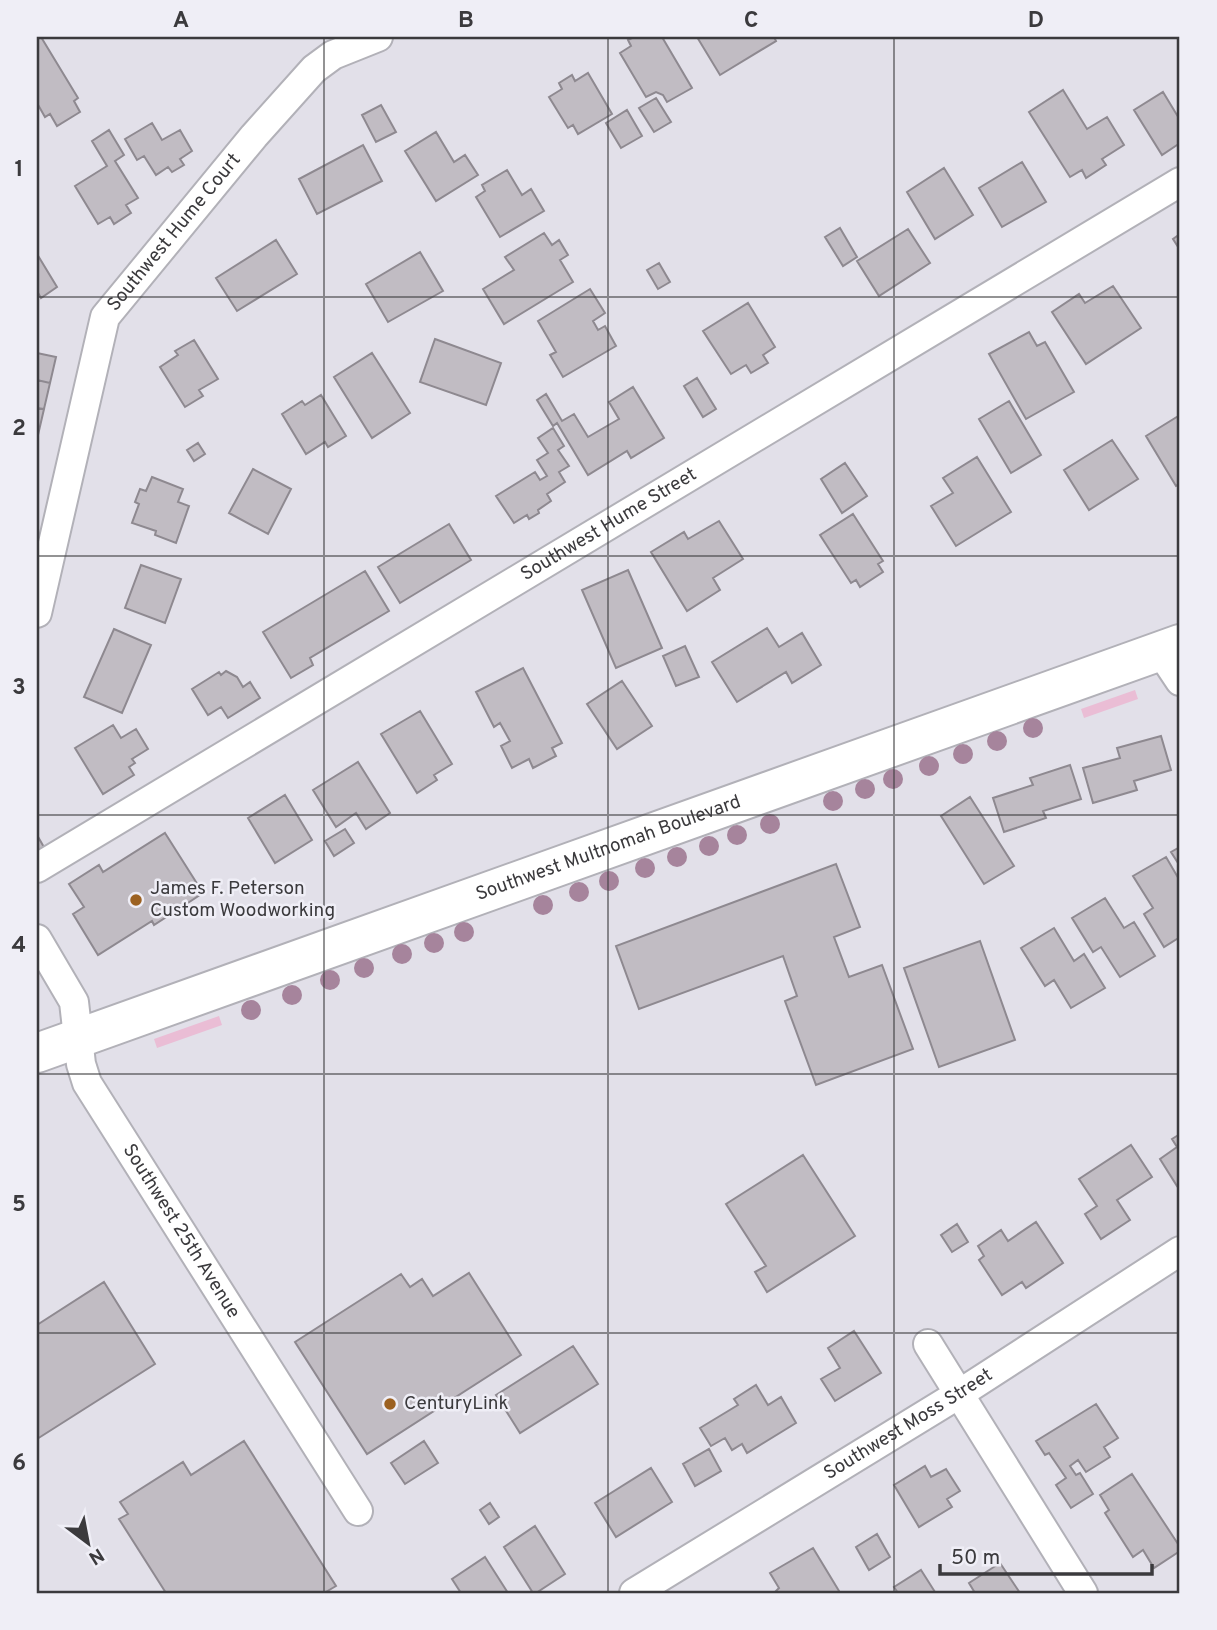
<svg xmlns="http://www.w3.org/2000/svg" width="1217" height="1630" viewBox="0 0 1217 1630" font-family="Overpass,sans-serif">
	<style>
		.green { fill: #eabdd5 }
		.building { fill: #c1bcc3; stroke: #8e8990; stroke-width: 2 }
		.lines { fill: none; stroke-linecap: round; stroke-linejoin: round }
		.minor-casing { stroke: #b2b1b8; stroke-width: 32 }
		.secondary-casing { stroke: #b2b1b8; stroke-width: 42 }
		.minor { stroke: #fff; stroke-width: 28 }
		.secondary { stroke: #fff; stroke-width: 38 }
		.tree { fill: #a6849c }
		.grid { fill: none; stroke: #3b3a3d; stroke-width: 2; stroke-opacity: 0.55 }
		.poi-dot { fill: #9c6121; stroke: #efeef6; stroke-width: 2.5 }
		.labels { text-anchor: middle; dominant-baseline: central; stroke-width: 5; stroke-linejoin: round; paint-order: stroke }
		.street-label { font-size: 19px; fill: #3b3a3d; stroke: #efeef6 }
		.poi-label { font-size: 19px; fill: #3b3a3d; stroke: #efeef6; text-anchor: start }
		.neatline { fill: none; stroke: #3b3a3d; stroke-width: 2.5 }
		.grid-label { font-size: 23px; text-anchor: middle; font-weight: bold; fill: #3b3a3d }
	</style>
	<rect width="100%" height="100%" fill="#e2e0e9"/>
	<path class="green" d="M1135,690l3,9 -54,19 -3,-9z
		M219,1016l3,9 -65,23 -3,-9z"/>
	<path class="building" d="M37,37h4l37,61 -4,3 6,11 -23,14 -7,-12 -5,3 -8,-14z
		M634,37h28l30,51 -25,14 -4,-7 -7,-3 -10,5 -26,-44 11,-7 -3,-6z
		M697,37h77l2,4 -56,34z
		M588,73l24,41 -34,20 -5,-9 -5,3 -19,-31 13,-8 -3,-6 13,-8 3,6z
		M1063,90l24,39 20,-12 17,28 -22,14 4,6 -20,13 -4,-8 -12,7 -41,-65z
		M1163,92l17,28v23l-18,12 -28,-45z
		M656,98l15,24 -17,10 -15,-24z
		M381,105l15,27 -20,10 -14,-27z
		M627,110l15,26 -21,12 -15,-25z
		M152,123l10,17 18,-10 12,21 -12,8 4,6 -12,7 -4,-5 -12,8 -12,-19 -7,4 -12,-21z
		M109,130l15,25 -9,6 23,37 -12,7 5,8 -17,11 -4,-7 -12,7 -23,-38 32,-20 -15,-25z
		M436,132l18,30 11,-7 13,20 -42,26 -31,-50z
		M363,145l19,36 -65,33 -18,-35z
		M1022,162l24,40 -44,25 -23,-39z
		M944,168l29,47 -38,24 -28,-47z
		M507,170l15,25 9,-6 13,22 -44,26 -24,-40 9,-6 -3,-6z
		M840,228l17,29 -14,9 -18,-29z
		M908,229l22,34 -51,33 -22,-35z
		M544,233l8,12 7,-5 9,15 -8,5 13,22 -69,42 -21,-35 31,-19 -9,-13z
		M1180,234v16l-7,-11z
		M276,240l21,34 -60,37 -21,-33z
		M420,252l23,39 -55,31 -22,-38z
		M37,254l20,33 -16,11 -4,-7z
		M659,263l11,19 -12,7 -11,-19z
		M1113,286l28,42 -55,36 -34,-52 27,-18 6,9z
		M590,289l15,24 -12,8 5,9 7,-4 11,20 -53,31 -13,-22 6,-3 -18,-31z
		M748,303l27,44 -12,8 5,8 -17,10 -5,-8 -15,9 -28,-43z
		M1029,332l8,14 8,-4 29,50 -48,27 -37,-65z
		M435,339l66,24 -15,42 -66,-23z
		M194,340l24,39 -19,11 4,6 -18,11 -25,-40 18,-12 -3,-4z
		M37,353l19,4 -6,26 -13,-3z
		M372,353l38,60 -38,25 -38,-61z
		M697,378l19,31 -13,8 -19,-31z
		M37,380l13,3 -6,26 -7,-1z
		M633,387l31,51 -33,20 -4,-7 -39,24 -31,-52 -4,3 -16,-26 9,-6 16,27 12,-7 14,23 31,-18 -10,-17z
		M321,395l25,41 -18,11 -3,-5 -19,12 -24,-40 20,-13 3,4z
		M1009,401l32,54 -30,18 -32,-54z
		M37,408l7,1 -6,26h-1z
		M1180,415v69l-4,2 -30,-50z
		M553,428l11,18 -6,4 11,16 -10,6 6,10 -18,12 4,7 -13,9 1,3 -10,6 -2,-4 -13,8 -18,-27 39,-24 5,8 7,-4 -10,-16 11,-7 -10,-15z
		M1112,440l26,39 -49,31 -25,-40z
		M198,443l7,11 -11,7 -7,-11z
		M977,457l34,55 -55,34 -25,-40 22,-13 -10,-15z
		M845,463l22,33 -25,17 -21,-34z
		M253,469l38,20 -23,45 -39,-21z
		M152,477l31,12 -5,13 11,4 -13,37 -21,-8 1,-4 -24,-8 7,-19 -4,-2 5,-13 6,2z
		M853,514l30,47 -5,3 5,8 -23,15 -4,-7 -5,3 -31,-48z
		M719,521l24,38 -30,19 7,12 -33,21 -36,-59 33,-20 4,7z
		M449,524l22,36 -71,43 -22,-36z
		M141,565l40,14 -16,44 -40,-15z
		M628,570l34,78 -46,20 -34,-78z
		M365,571l24,40 -79,47 3,7 -22,13 -28,-46z
		M767,628l12,19 23,-14 19,32 -29,18 -6,-11 -49,30 -25,-40z
		M114,629l37,16 -29,68 -38,-16z
		M685,646l14,31 -23,9 -13,-30z
		M523,668l39,75 -10,5 4,8 -23,12 -4,-9 -17,9 -11,-22 9,-5 -10,-18 -6,4 -18,-35z
		M226,671l11,6 6,10 7,-5 10,16 -32,20 -7,-11 -13,8 -16,-26 27,-17 2,3z
		M622,681l30,45 -35,23 -30,-45z
		M420,711l32,53 -18,11 3,5 -20,13 -36,-59z
		M113,725l8,13 15,-9 12,20 -16,10 3,4 -6,4 5,8 -31,19 -28,-46z
		M1161,736l10,34 -37,11 3,9 -44,13 -10,-35 37,-10 -3,-10z
		M358,762l32,51 -24,16 -10,-16 -20,14 -23,-37z
		M1070,765l11,34 -38,12 3,7 -42,14 -11,-34 40,-13 -3,-7z
		M285,795l27,45 -37,23 -27,-45z
		M970,797l44,69 -30,18 -43,-68z
		M345,829l9,14 -20,13 -9,-15z
		M165,833l38,60 -49,32 -2,-4 -54,34 -25,-41 11,-7 -15,-23 30,-19 4,7z
		M37,835l8,14 -8,5z
		M1180,847v19l-9,-14z
		M1166,857l14,24v56l-16,10 -20,-33 9,-6 -20,-32z
		M836,864l24,63 -26,10 15,40 33,-12 31,84 -97,36 -31,-84 12,-5 -14,-40 -144,53 -23,-63z
		M1105,898l19,30 10,-6 21,34 -35,21 -19,-30 -8,5 -21,-34z
		M1054,928l20,33 10,-7 21,34 -34,20 -17,-28 -9,6 -24,-38z
		M980,941l35,99 -76,27 -35,-99z
		M1180,1134v50l-3,2 -17,-27 17,-12 -5,-8z
		M1131,1145l21,32 -35,23 13,20 -29,19 -16,-25 12,-8 -18,-27z
		M803,1155l52,81 -88,56 -12,-20 11,-6 -40,-62z
		M1036,1222l27,41 -37,25 -4,-6 -20,13 -23,-35 5,-4 -6,-10 23,-16 7,11z
		M957,1224l11,18 -16,10 -11,-17z
		M469,1273l52,82 -154,99 -72,-112 106,-68 9,13 12,-8 11,17z
		M104,1282l51,82 -118,75v-114z
		M854,1331l27,42 -46,28 -14,-22 19,-11 -12,-20z
		M573,1346l25,38 -78,49 -24,-38z
		M756,1385l12,20 13,-8 15,26 -49,30 -5,-9 -10,6 -7,-12 -14,8 -11,-18 38,-23 -4,-6z
		M1096,1404l22,34 -14,9 6,10 -24,15 -8,-12 -8,6 6,9 4,-2 13,21 -22,14 -15,-23 10,-7 -17,-25 -4,2 -9,-14z
		M244,1441l92,145 -12,7h-158l-47,-74 9,-5 -8,-12 63,-40 8,13z
		M424,1441l14,22 -33,21 -14,-21z
		M709,1449l12,22 -26,15 -12,-22z
		M925,1466l6,11 15,-8 14,22 -13,8 5,8 -33,20 -25,-42z
		M651,1468l21,34 -56,35 -21,-34z
		M1132,1474l48,73v4l-26,17 -11,-18 -10,7 -28,-44 4,-3 -9,-15z
		M490,1503l9,14 -10,7 -9,-14z
		M535,1526l30,48 -29,19h-3l-29,-46z
		M877,1534l13,23 -21,13 -13,-23z
		M813,1548l26,43 -3,2h-62l5,-5 -9,-15z
		M485,1557l23,36h-47l-9,-14z
		M1000,1563l20,30h-45l-6,-10z
		M921,1570l14,22 -37,1 -4,-6z"/>
	<g class="lines">
		<g class="minor-casing">
			<g id="minor">
				<path id="s1" d="M37,613l68,-296 149,-181 60,-67 19,-14 45,-18"/>
				<path d="M1160,651l20,30"/>
				<path id="s2" d="M37,868l1143,-686"/>
				<path id="s3" d="M37,939l37,63 7,62 6,19 271,428"/>
				<path d="M928,1344l155,249"/>
				<path id="s4" d="M634,1593l325,-199 221,-143"/>
			</g>
		</g>
		<g class="secondary-casing">
			<g id="secondary">
				<path id="s5" d="M37,1053l1143,-409"/>
			</g>
		</g>
		<use href="#minor" class="minor"/>
		<use href="#secondary" class="secondary"/>
	</g>
	<g class="tree">
		<circle cx="1033" cy="728" r="10"/>
		<circle cx="997" cy="741" r="10"/>
		<circle cx="963" cy="754" r="10"/>
		<circle cx="929" cy="766" r="10"/>
		<circle cx="893" cy="779" r="10"/>
		<circle cx="865" cy="789" r="10"/>
		<circle cx="833" cy="801" r="10"/>
		<circle cx="770" cy="824" r="10"/>
		<circle cx="737" cy="835" r="10"/>
		<circle cx="709" cy="846" r="10"/>
		<circle cx="677" cy="857" r="10"/>
		<circle cx="645" cy="868" r="10"/>
		<circle cx="609" cy="881" r="10"/>
		<circle cx="579" cy="892" r="10"/>
		<circle cx="543" cy="905" r="10"/>
		<circle cx="464" cy="932" r="10"/>
		<circle cx="434" cy="943" r="10"/>
		<circle cx="402" cy="954" r="10"/>
		<circle cx="364" cy="968" r="10"/>
		<circle cx="330" cy="980" r="10"/>
		<circle cx="292" cy="995" r="10"/>
		<circle cx="251" cy="1010" r="10"/>
	</g>
	<path class="grid" d="M324,37v1556M608,37v1556M894,37v1556M37,297h1143M37,556h1143M37,815h1143M37,1074h1143M37,1333h1143"/>
	<g class="poi-dot">
		<circle cx="136" cy="900" r="7"/>
		<circle cx="390" cy="1404" r="7"/>
	</g>
	<g class="labels">
		<g class="street-label">
			<text stroke="none"><textPath href="#s1" startOffset="413">Southwest Hume Court</textPath></text>
			<text stroke="none"><textPath href="#s2" startOffset="667">Southwest Hume Street</textPath></text>
			<text stroke="none"><textPath href="#s5" startOffset="607">Southwest Multnomah Boulevard</textPath></text>
			<text stroke="none"><textPath href="#s3" startOffset="331">Southwest 25th Avenue</textPath></text>
			<text stroke="none"><textPath href="#s4" startOffset="322">Southwest Moss Street</textPath></text>
		</g>
		<g class="poi-label">
			<text x="150" y="889">James F. Peterson<tspan x="150" dy="22">Custom Woodworking</tspan></text>
			<text x="404" y="1404">CenturyLink</text>
		</g>
	</g>
	<rect width="1217" height="1630" fill="none" stroke="#efeef6" stroke-width="77"/>
	<g transform="translate(88 1543) rotate(148)" stroke="#efeef6" stroke-width="5" paint-order="stroke">
	<path d="M0-5L12 26L0 18L-12 26Z" fill="#3b3a3d"/>
	<text y="-10" font-size="19" font-weight="bold" text-anchor="middle" fill="#3b3a3d">N</text>
	</g>
	<path d="M940 1564v10h212v-10" fill="none" stroke="#3b3a3d" stroke-width="3.5"/>
	<text x="951" y="1564" font-size="21" fill="#3b3a3d" stroke="#efeef6" stroke-width="5" paint-order="stroke">50 m</text>
	<rect x="38" y="38" width="1140" height="1554" class="neatline"/>
	<g class="grid-label">
		<text x="181" y="27">A</text>
		<text x="466" y="27">B</text>
		<text x="751" y="27">C</text>
		<text x="1036" y="27">D</text>
		<text x="19" y="176">1</text>
		<text x="19" y="435">2</text>
		<text x="19" y="694">3</text>
		<text x="19" y="952">4</text>
		<text x="19" y="1211">5</text>
		<text x="19" y="1470">6</text>
	</g>
</svg>
